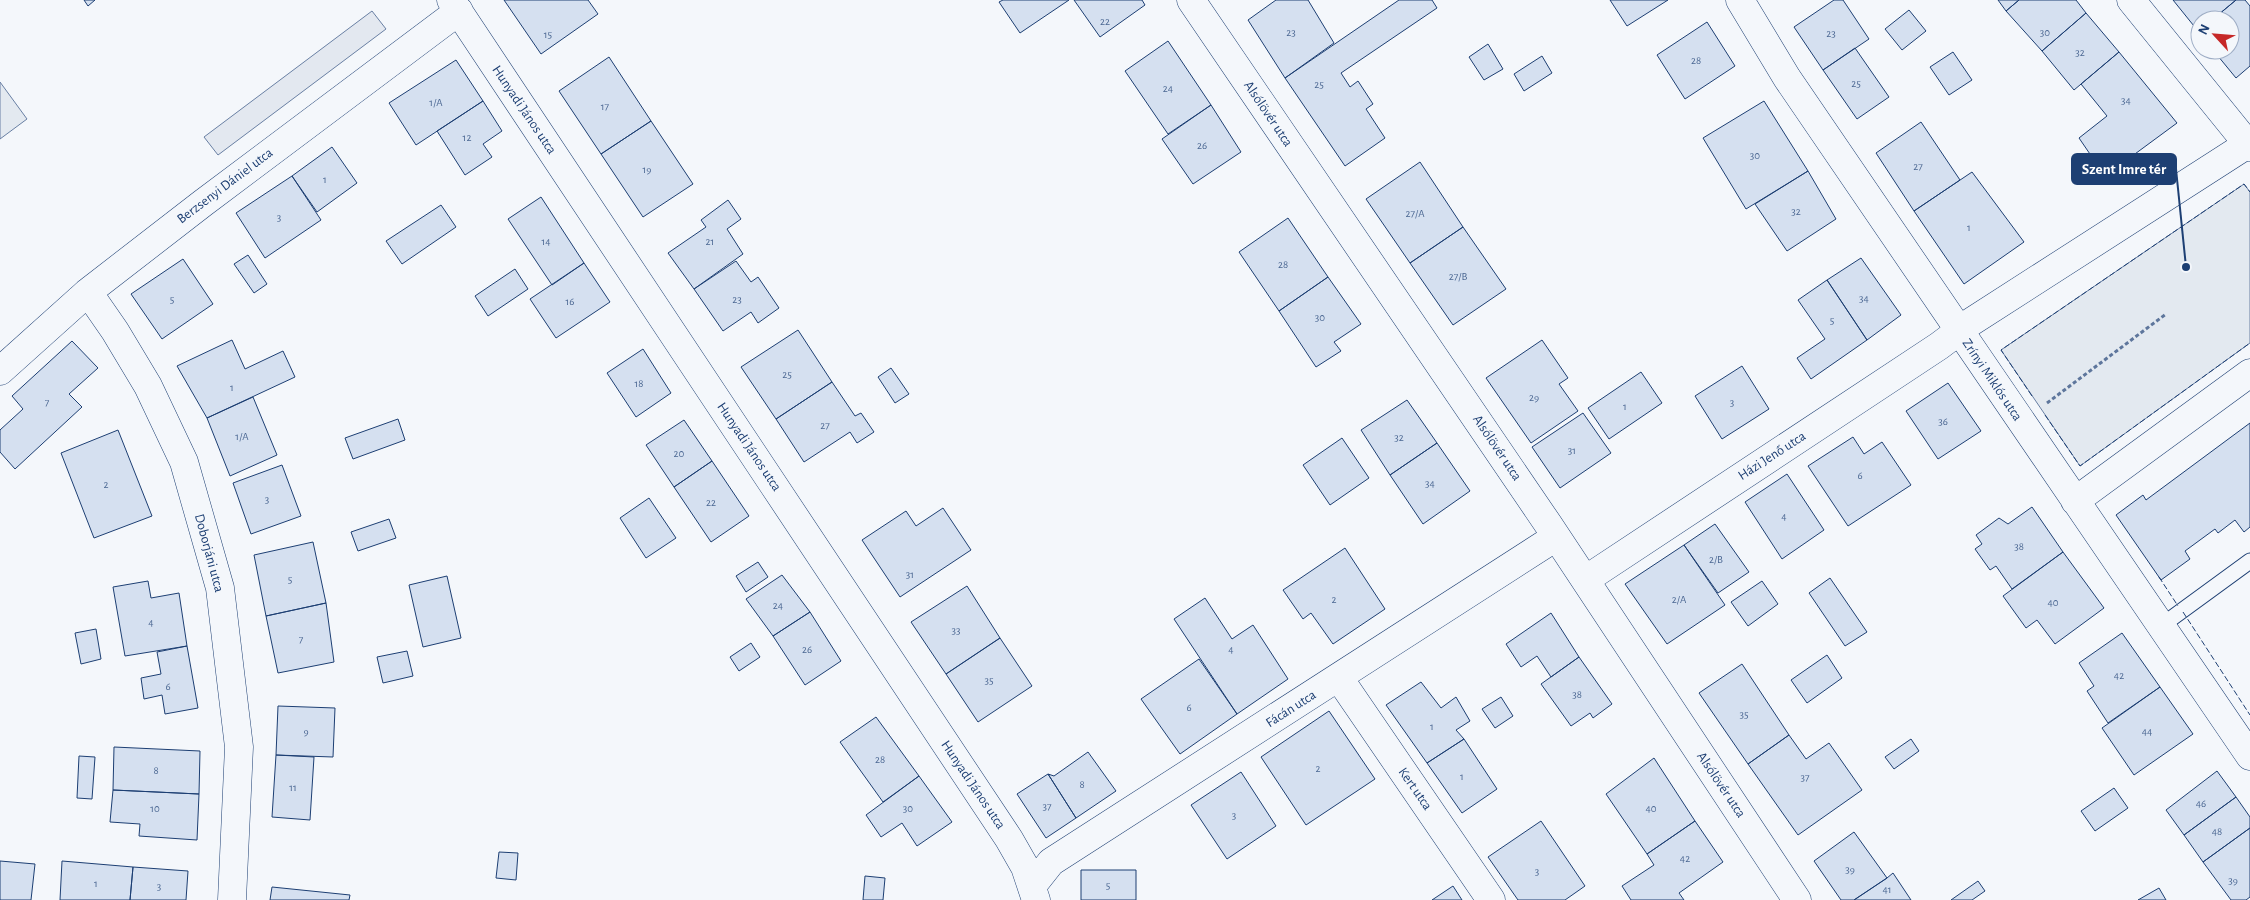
<svg xmlns="http://www.w3.org/2000/svg" width="2250" height="900" viewBox="0 0 2250 900" font-family="'Alegreya Sans',sans-serif">
	<style>
		.green { fill: #e3e9f0; stroke: #687fa3 }
		.parking { fill: #e3e8f0; stroke: #687fa3 }
		.building { fill: #d5e0f0; stroke: #1d3f73 }
		.lines { fill: none; stroke-linecap: round; stroke-linejoin: round }
		.lane-casing { stroke: #1d3f73; stroke-width: 17 }
		.street-casing { stroke: #1d3f73; stroke-width: 29 }
		.path { stroke: #5e769c; stroke-width: 3; stroke-dasharray: 4 2.5; stroke-linecap: butt }
		.lane { stroke: #f4f7fb; stroke-width: 15 }
		.street { stroke: #f4f7fb; stroke-width: 28 }
		.fence { stroke: #1d3f73; stroke-width: 1; stroke-dasharray: 6 2.5; stroke-linecap: butt }
		.labels { text-anchor: middle; dominant-baseline: central; stroke-width: 4; stroke-linejoin: round; paint-order: stroke }
		.number-label { font-size: 11px; fill: #4b6792 }
		.street-label { font-size: 14px; fill: #1d3f73; stroke: #f4f7fb }
		.leader { fill: none; stroke: #1d3f73; stroke-width: 2 }
		.callout-dot { fill: #1d3f73; stroke: #f4f7fb; stroke-width: 2 }
		.callout { fill: #1d3f73; stroke: #1d3f73; stroke-width: 2 }
		.callout-label { font-size: 15px; text-anchor: middle; font-weight: bold; fill: #fff }
	</style>
	<rect width="100%" height="100%" fill="#f4f7fb"/>
	<path class="green" d="M0,82l27,37 -27,20z
		M2244,184l6,8v151l-170,123 -79,-116z"/>
	<path class="parking" d="M372,11l14,18 -168,126 -14,-18z"/>
	<path class="building" d="M84,0h11l-7,6z
		M504,0h84l10,14 -57,40z
		M1003,0h66l-49,33 -21,-31z
		M1074,0h68l3,5 -45,32z
		M1276,0h32l26,43 -49,35 -37,-58z
		M1399,0h33l5,8 -96,65 9,14 8,-6 15,23 -7,5 19,29 -40,28 -60,-88z
		M1610,0h58l-41,26z
		M1834,0h9l26,39 -46,31 -29,-43z
		M1998,0h21l-13,11z
		M2019,0h57l10,13 -44,38 -36,-40z
		M2173,0h63l-24,20h-12v9l-2,2z
		M2236,0h9l5,6v60l-14,12 -23,-28h17v-30h-18z
		M1909,10l17,21 -24,19 -17,-21z
		M2086,13l33,39 -45,38 -32,-39z
		M1707,22l28,44 -50,33 -28,-44z
		M1168,41l43,64 -43,29 -43,-63z
		M1488,44l15,25 -19,11 -15,-23z
		M1855,48l34,49 -32,22 -34,-49z
		M1953,52l19,28 -23,15 -19,-28z
		M2119,52l58,71 -72,53 -26,-38 28,-22 -26,-32z
		M1542,56l10,17 -28,18 -10,-17z
		M609,57l42,64 -50,33 -42,-63z
		M456,60l27,41 -67,44 -27,-42z
		M483,101l19,30 -19,13 9,13 -27,18 -28,-44z
		M1764,101l44,70 -62,38 -43,-71z
		M1211,105l30,47 -48,32 -31,-45z
		M651,121l42,63 -50,33 -42,-63z
		M1921,122l39,58 -46,31 -38,-58z
		M332,147l25,36 -40,29 -25,-36z
		M1420,162l43,65 -53,36 -44,-64z
		M1808,171l28,48 -49,32 -32,-47z
		M1972,172l52,70 -60,42 -50,-73z
		M292,176l29,44 -56,38 -29,-45z
		M541,197l43,66 -32,22 -44,-66z
		M728,200l13,19 -14,10 16,25 -49,35 -26,-36 38,-26 -5,-7z
		M441,205l15,22 -54,37 -16,-23z
		M1288,218l40,59 -49,34 -40,-59z
		M1463,227l43,62 -53,36 -43,-62z
		M248,255l19,29 -13,9 -20,-29z
		M1861,258l40,57 -34,25 -40,-60z
		M183,259l30,45 -51,35 -31,-45z
		M736,261l15,21 7,-5 21,31 -21,15 -7,-11 -28,19 -29,-42z
		M584,263l26,39 -54,36 -26,-39z
		M515,269l13,20 -40,27 -13,-20z
		M1328,277l33,47 -27,18 7,9 -25,16 -37,-56z
		M1827,280l40,60 -56,39 -14,-21 28,-19 -27,-39z
		M798,330l34,52 -56,37 -35,-52z
		M232,340l13,29 38,-18 12,26 -88,41 -30,-52z
		M1542,340l26,38 -9,6 19,27 -47,32 -45,-65z
		M72,341l26,27 -29,26 13,13 -67,62 -15,-17v-22l23,-21 -11,-13z
		M643,349l28,44 -35,24 -29,-44z
		M1742,366l27,43 -47,30 -27,-43z
		M891,368l18,26 -14,9 -17,-26z
		M1641,372l21,31 -53,36 -21,-31z
		M832,382l23,34 6,-3 13,19 -17,11 -7,-11 -46,30 -28,-43z
		M1948,383l33,48 -43,28 -32,-48z
		M253,397l24,58 -47,21 -23,-58z
		M1407,400l30,43 -47,32 -29,-45z
		M1583,413l28,40 -51,35 -28,-41z
		M398,419l7,21 -52,19 -8,-21z
		M684,420l28,41 -38,26 -28,-42z
		M2250,423v104l-6,5 -9,-12 -17,13 -3,-4 -30,22 5,8 -29,21 -45,-65 27,-20 3,5z
		M118,430l34,86 -58,22 -33,-85z
		M1853,437l11,17 18,-12 29,43 -63,41 -40,-60z
		M1342,438l27,40 -39,27 -27,-40z
		M1437,443l33,48 -47,33 -33,-49z
		M712,461l37,55 -38,26 -37,-55z
		M282,465l19,51 -50,18 -18,-51z
		M1787,474l37,56 -42,29 -37,-57z
		M649,498l27,40 -30,20 -26,-40z
		M2032,507l31,45 -51,37 -16,-23 -6,4 -15,-21 7,-5 -6,-9 23,-17 9,6z
		M943,508l28,42 -71,47 -38,-57 44,-29 10,15z
		M389,519l7,19 -38,13 -7,-19z
		M1715,524l34,48 -31,21 -34,-48z
		M313,542l13,61 -60,13 -12,-61z
		M1684,545l41,60 -58,39 -42,-60z
		M1345,548l40,61 -52,35 -22,-31 -8,6 -20,-29z
		M2063,552l41,56 -49,36 -18,-24 -11,8 -23,-32z
		M758,562l10,15 -22,15 -10,-16z
		M782,575l28,37 -37,24 -27,-37z
		M447,576l14,62 -38,9 -14,-62z
		M1830,578l37,54 -22,14 -36,-53z
		M148,581l3,17 28,-5 8,53 -62,10 -12,-69z
		M1762,581l16,23 -30,22 -17,-24z
		M967,586l33,52 -54,36 -35,-52z
		M1205,598l27,41 21,-14 35,54 -51,35 -63,-95z
		M326,603l8,59 -56,11 -12,-57z
		M810,612l31,49 -36,24 -32,-49z
		M1551,613l28,44 -28,20 -14,-21 -16,11 -15,-23z
		M96,629l5,30 -20,5 -6,-31z
		M2122,633l38,54 -52,36 -21,-32 7,-5 -15,-23z
		M1000,638l32,48 -54,36 -32,-48z
		M751,643l9,14 -21,14 -9,-14z
		M187,646l11,62 -33,6 -3,-19 -18,4 -3,-21 20,-4 -4,-22z
		M407,651l6,25 -30,7 -6,-26z
		M1827,655l15,23 -35,25 -16,-23z
		M1579,657l33,47 -19,14 -3,-5 -19,13 -30,-42z
		M1199,659l38,55 -57,40 -39,-55z
		M1742,664l47,71 -41,29 -49,-71z
		M1421,682l20,26 15,-11 14,24 -14,9 8,9 -37,24 -41,-58z
		M2160,687l33,47 -59,41 -32,-47z
		M1501,697l12,19 -18,12 -13,-19z
		M278,706l57,2 -2,49 -57,-2z
		M1329,711l46,68 -69,46 -45,-68z
		M876,717l43,59 -36,26 -43,-60z
		M1789,735l17,24 23,-16 33,47 -64,45 -50,-71z
		M1464,739l33,50 -35,24 -35,-50z
		M1911,739l8,12 -25,18 -9,-12z
		M114,747l86,4 -1,43 -86,-4z
		M1088,752l28,39 -40,27 -28,-44 6,2z
		M276,755l38,2 -4,63 -38,-3z
		M79,756l16,1 -3,42 -15,-1z
		M1654,758l41,63 -48,33 -41,-60z
		M2217,771l19,26 -52,38 -18,-25z
		M1241,772l35,54 -49,33 -36,-54z
		M1048,774l28,44 -30,20 -29,-44z
		M919,776l33,46 -35,24 -15,-23 -21,14 -15,-22z
		M2114,788l14,20 -33,23 -14,-20z
		M113,790l86,4 -2,46 -58,-4 1,-12 -30,-2z
		M2236,797l14,20v11l-47,34 -19,-27z
		M1541,821l44,65 -20,14h-47l-30,-43z
		M1695,821l28,41 -44,31 5,7h-53l-9,-14 32,-21 -7,-11z
		M2250,828v69l-4,3h-15l-28,-38z
		M1854,832l33,46 -33,22h-13l-27,-39z
		M499,852l19,1 -2,27 -20,-2z
		M0,861l35,3 -4,36h-31z
		M62,861l71,6 -3,33h-70z
		M133,867l55,4 -2,29h-56z
		M1081,870h55v30h-55z
		M1893,873l18,27h-57l33,-22z
		M865,876l20,2 -2,22h-20z
		M1978,881l7,10 -13,9h-21z
		M1453,886l9,14h-30z
		M272,887l78,8 -1,5h-79z
		M2159,888l7,12h-28z"/>
	<g class="lines">
		<g class="lane-casing">
			<path id="lane" d="M2161,626l89,-65"/>
		</g>
		<g class="street-casing">
			<path id="street" d="M451,0l558,839 16,28 11,33
				M1191,0l357,524 249,376
				M1740,0l47,78 463,678
				M2131,0l119,147
				M88,292l27,39 33,55 36,76 36,126 19,159 -7,153
				M0,371l88,-79 115,-89 256,-192
				M2075,501l175,-128
				M1585,580l354,-234 32,-24 277,-178
				M1339,678l152,222
				M1032,886l19,-24 505,-325"/>
		</g>
		<path class="path" d="M2047,403l119,-89"/>
		<use href="#lane" class="lane"/>
		<use href="#street" class="street"/>
		<path class="fence" d="M2032,396l-31,-46 243,-166 6,8
			M2045,415l35,51 170,-123
			M2159,577l19,29
			M2183,612l67,103"/>
	</g>
	<g class="labels">
		<g class="number-label">
			<text x="1105" y="21">22</text>
			<text x="1291" y="32">23</text>
			<text x="2045" y="32">30</text>
			<text x="1831" y="33">23</text>
			<text x="548" y="34">15</text>
			<text x="2080" y="52">32</text>
			<text x="1696" y="60">28</text>
			<text x="1856" y="83">25</text>
			<text x="1319" y="84">25</text>
			<text x="1168" y="88">24</text>
			<text x="2126" y="100">34</text>
			<text x="436" y="102">1/A</text>
			<text x="605" y="106">17</text>
			<text x="467" y="137">12</text>
			<text x="1202" y="145">26</text>
			<text x="1755" y="155">30</text>
			<text x="1918" y="166">27</text>
			<text x="647" y="169">19</text>
			<text x="325" y="179">1</text>
			<text x="1796" y="211">32</text>
			<text x="1415" y="213">27/A</text>
			<text x="279" y="217">3</text>
			<text x="1969" y="227">1</text>
			<text x="546" y="241">14</text>
			<text x="710" y="241">21</text>
			<text x="1283" y="264">28</text>
			<text x="1458" y="276">27/B</text>
			<text x="1864" y="298">34</text>
			<text x="172" y="299">5</text>
			<text x="737" y="299">23</text>
			<text x="570" y="301">16</text>
			<text x="1320" y="317">30</text>
			<text x="1832" y="320">5</text>
			<text x="787" y="374">25</text>
			<text x="639" y="383">18</text>
			<text x="232" y="387">1</text>
			<text x="1534" y="397">29</text>
			<text x="47" y="402">7</text>
			<text x="1732" y="402">3</text>
			<text x="1625" y="406">1</text>
			<text x="1943" y="421">36</text>
			<text x="825" y="425">27</text>
			<text x="242" y="436">1/A</text>
			<text x="1399" y="437">32</text>
			<text x="1572" y="450">31</text>
			<text x="679" y="453">20</text>
			<text x="1860" y="475">6</text>
			<text x="1430" y="483">34</text>
			<text x="106" y="484">2</text>
			<text x="267" y="499">3</text>
			<text x="711" y="502">22</text>
			<text x="1784" y="516">4</text>
			<text x="2019" y="546">38</text>
			<text x="1716" y="559">2/B</text>
			<text x="910" y="574">31</text>
			<text x="290" y="579">5</text>
			<text x="1334" y="599">2</text>
			<text x="1679" y="599">2/A</text>
			<text x="2053" y="602">40</text>
			<text x="778" y="605">24</text>
			<text x="151" y="622">4</text>
			<text x="956" y="630">33</text>
			<text x="301" y="639">7</text>
			<text x="807" y="649">26</text>
			<text x="1231" y="649">4</text>
			<text x="2119" y="675">42</text>
			<text x="989" y="680">35</text>
			<text x="168" y="686">6</text>
			<text x="1577" y="694">38</text>
			<text x="1189" y="707">6</text>
			<text x="1744" y="714">35</text>
			<text x="1432" y="726">1</text>
			<text x="306" y="731">9</text>
			<text x="2147" y="731">44</text>
			<text x="880" y="759">28</text>
			<text x="1318" y="768">2</text>
			<text x="156" y="770">8</text>
			<text x="1462" y="776">1</text>
			<text x="1805" y="777">37</text>
			<text x="1082" y="784">8</text>
			<text x="293" y="787">11</text>
			<text x="2201" y="803">46</text>
			<text x="1047" y="806">37</text>
			<text x="155" y="808">10</text>
			<text x="908" y="808">30</text>
			<text x="1651" y="808">40</text>
			<text x="1234" y="815">3</text>
			<text x="2217" y="831">48</text>
			<text x="1685" y="858">42</text>
			<text x="1850" y="869">39</text>
			<text x="1537" y="871">3</text>
			<text x="2233" y="880">39</text>
			<text x="96" y="883">1</text>
			<text x="1108" y="885">5</text>
			<text x="159" y="886">3</text>
			<text x="1887" y="889">41</text>
		</g>
		<g class="street-label">
			<text transform="translate(524 110) rotate(56)">Hunyadi János utca</text>
			<text transform="translate(1268 114) rotate(56)">Alsólövér utca</text>
			<text transform="translate(225 186) rotate(-37)">Berzsenyi Dániel utca</text>
			<text transform="translate(1992 380) rotate(56)">Zrínyi Miklós utca</text>
			<text transform="translate(749 447) rotate(56)">Hunyadi János utca</text>
			<text transform="translate(1497 448) rotate(56)">Alsólövér utca</text>
			<text transform="translate(1772 456) rotate(-33)">Házi Jenő utca</text>
			<text transform="translate(209 553) rotate(75)">Doborjáni utca</text>
			<text transform="translate(1291 709) rotate(-33)">Fácán utca</text>
			<text transform="translate(973 785) rotate(56)">Hunyadi János utca</text>
			<text transform="translate(1721 785) rotate(56)">Alsólövér utca</text>
			<text transform="translate(1415 789) rotate(55)">Kert utca</text>
		</g>
	</g>
	<path class="leader" d="M2186 267L2176 169"/>
	<circle class="callout-dot" cx="2186" cy="267" r="5"/>
	<rect class="callout" x="2072" y="154" width="104" height="30" rx="5"/>
	<g class="callout-label">
		<text x="2124" y="174">Szent Imre tér</text>
	</g>
	<g transform="translate(2215 35) rotate(296)"><circle r="24" fill="#f4f7fb" stroke="#9eadc5"/>
	<path d="M0-4L9 19L0 12L-9 19Z" fill="#c62828"/>
	<text y="-8" font-size="14" font-weight="bold" text-anchor="middle" fill="#1d3f73">N</text>
	</g>
</svg>
